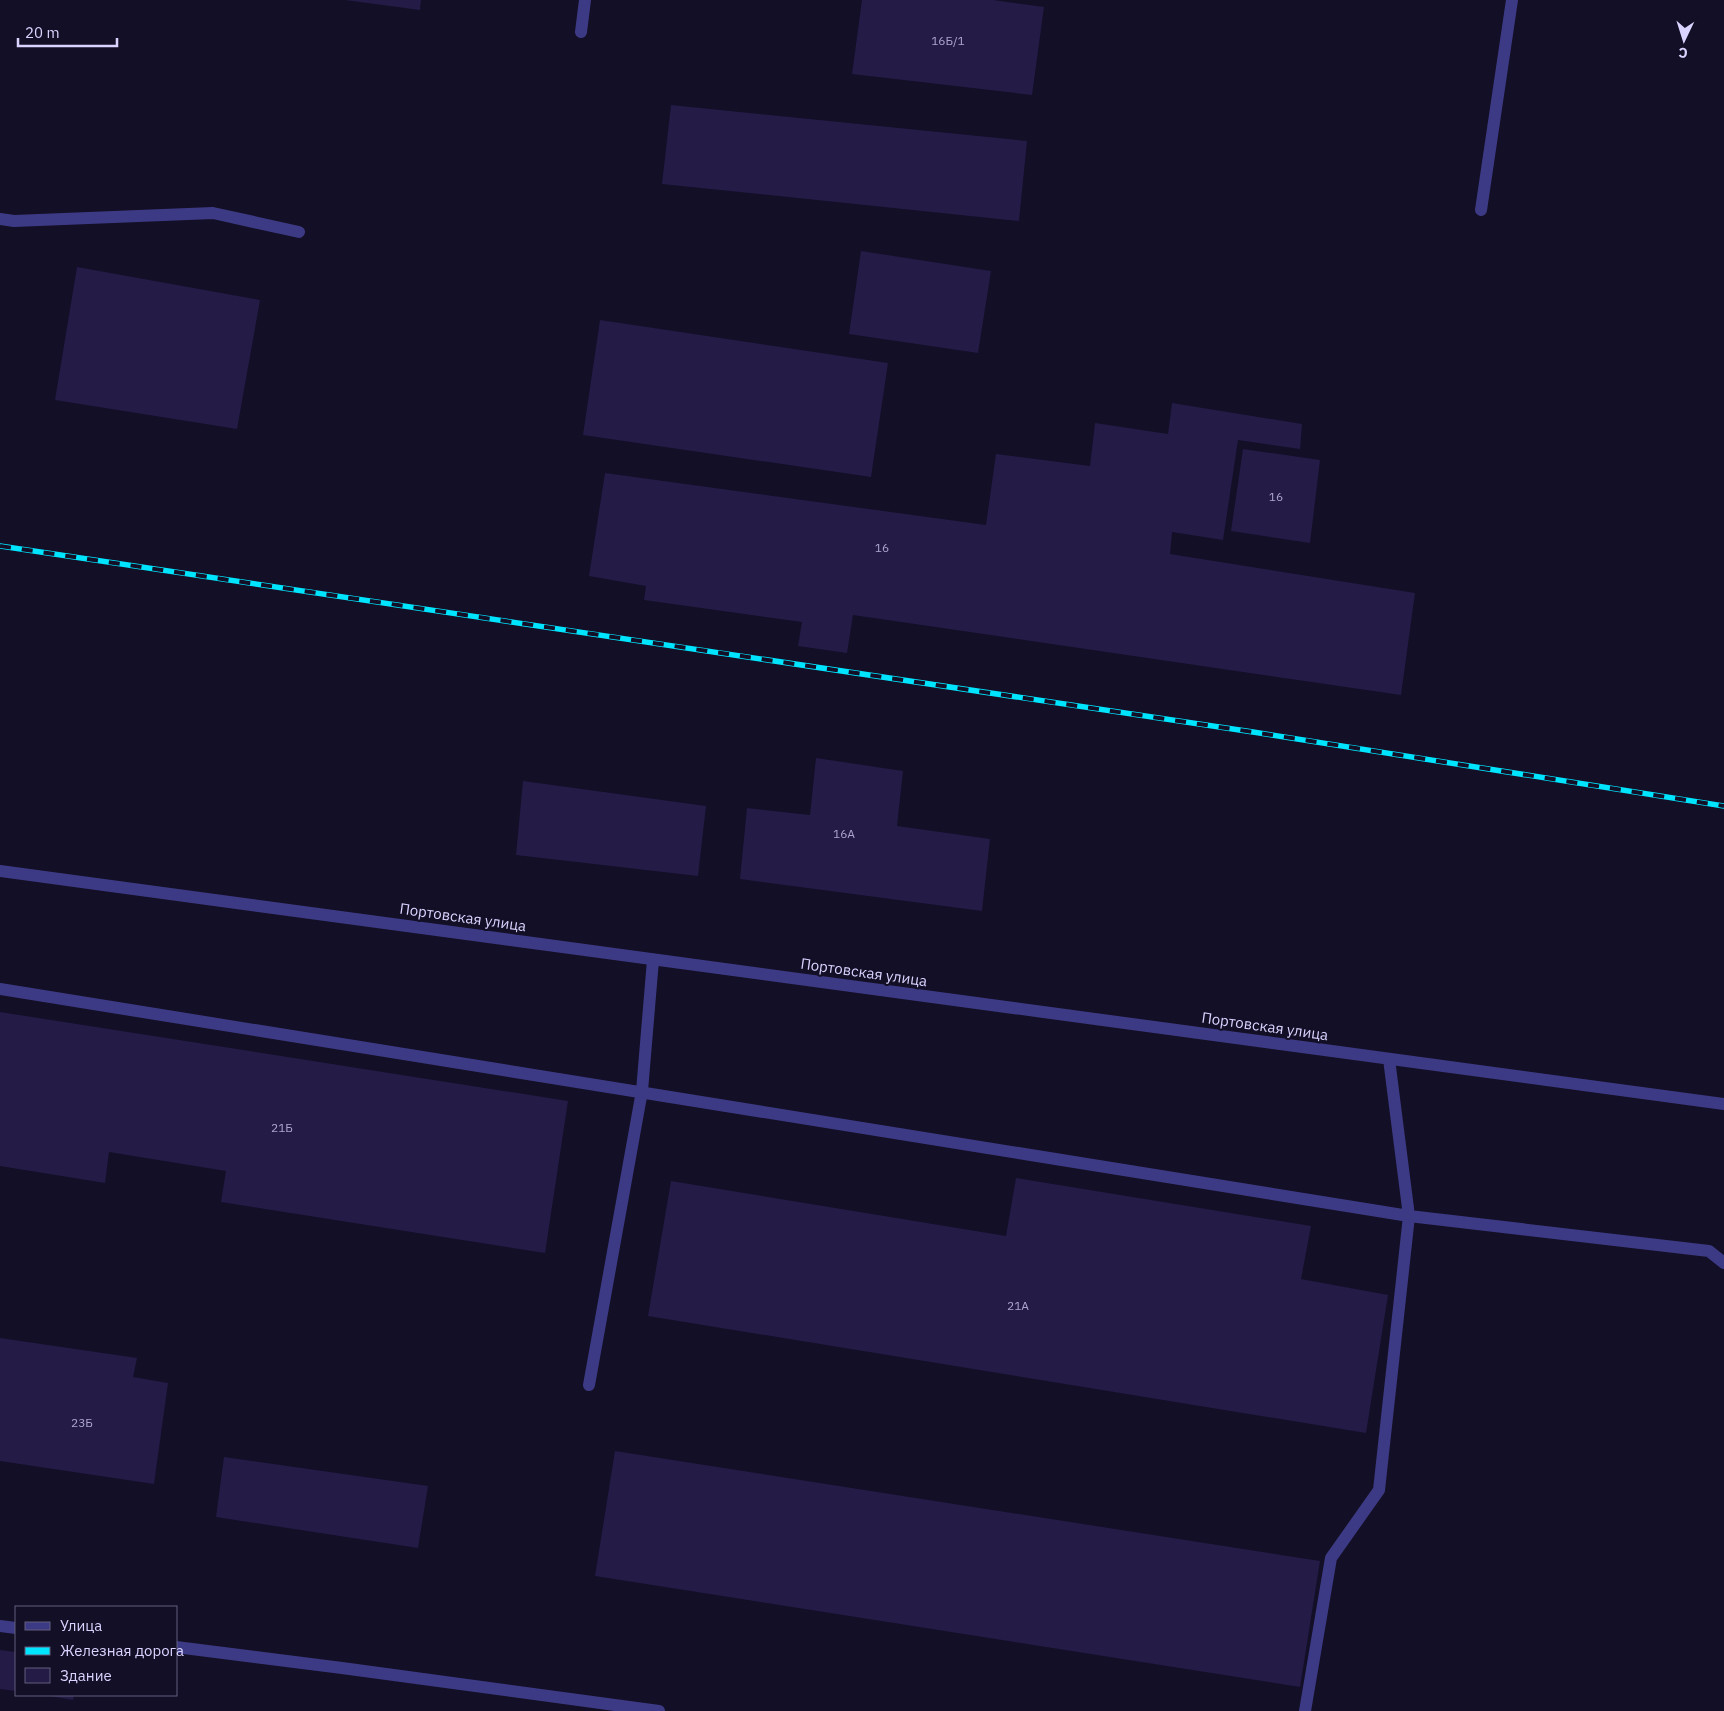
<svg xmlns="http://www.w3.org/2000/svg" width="1724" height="1711" viewBox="0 0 1724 1711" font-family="'IBM Plex Sans',sans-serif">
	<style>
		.building { fill: #241b47 }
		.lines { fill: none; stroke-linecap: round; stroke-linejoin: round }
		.minor { stroke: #3d3a85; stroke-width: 12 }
		.rail-casing { stroke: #00e5ff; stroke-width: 5.5 }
		.rail { stroke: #130f26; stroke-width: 4; stroke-dasharray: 11; stroke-linecap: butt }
		.labels { text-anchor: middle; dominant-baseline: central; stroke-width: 4.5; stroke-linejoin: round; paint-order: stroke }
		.number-label { font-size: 12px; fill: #aca6d1 }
		.street-label { font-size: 15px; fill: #d9d4ff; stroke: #130f26 }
	</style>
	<rect width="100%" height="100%" fill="#130f26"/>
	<path class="building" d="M345,0h76l-1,10z
		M862,0h131l51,7 -12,88 -180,-21z
		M671,105l356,36 -8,80 -357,-37z
		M861,251l130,20 -13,82 -129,-19z
		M77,267l183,33 -23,129 -182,-29z
		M600,320l288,43 -17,114 -288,-42z
		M1172,403l130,21 -2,25 -62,-9 -15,100 -51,-8 -2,22 245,39 -14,102 -548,-80 -6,38 -49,-7 4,-24 -158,-22 2,-14 -57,-10 16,-103 381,52 10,-71 94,12 5,-43 73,11z
		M1243,449l77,11 -10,83 -79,-12z
		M816,758l87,13 -6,55 93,13 -8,72 -242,-32 7,-71 63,7z
		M523,781l183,25 -8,70 -182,-21z
		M0,1012l568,89 -23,152 -324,-51 5,-31 -117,-19 -4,31 -105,-17z
		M1016,1178l295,48 -10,53 87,16 -22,138 -718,-117 23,-135 335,55z
		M0,1338l137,20 -4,19 35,6 -14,101 -154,-23z
		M615,1451l705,110 -20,126 -705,-111z
		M224,1457l204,29 -10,62 -202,-31z
		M0,1650l16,2v39l-16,-2z
		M44,1695h30l-1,5z"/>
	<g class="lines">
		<path class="minor" d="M581,32l4,-32
			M1481,210l31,-210
			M0,219l14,2 199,-8 86,19
			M0,871l1724,233
			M0,989l1409,227 300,35 15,12
			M589,1385l53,-294 11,-131
			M0,1626l16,2
			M176,1647l166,21 317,43
			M1305,1711l26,-153 48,-68 30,-274 -20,-157"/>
		<g class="rail-casing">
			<path id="rail" d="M0,546l1253,186 471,74"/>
		</g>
		<use href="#rail" class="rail"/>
	</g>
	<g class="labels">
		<g class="number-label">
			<text x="948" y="40">16Б/1</text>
			<text x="1276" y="496">16</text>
			<text x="882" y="547">16</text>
			<text x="844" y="833">16А</text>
			<text x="282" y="1127">21Б</text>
			<text x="1018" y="1305">21А</text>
			<text x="82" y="1422">23Б</text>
		</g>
		<g class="street-label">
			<text transform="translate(463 917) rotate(8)">Портовская улица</text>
			<text transform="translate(864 972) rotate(8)">Портовская улица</text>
			<text transform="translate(1265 1026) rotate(8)">Портовская улица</text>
		</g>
	</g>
	<rect x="15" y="1606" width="162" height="90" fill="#130f26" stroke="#625e7d"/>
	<rect x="25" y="1622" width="25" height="8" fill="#3d3a85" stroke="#625e7d"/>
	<text x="60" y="1631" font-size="15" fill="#d9d4ff">Улица</text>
	<rect x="25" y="1647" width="25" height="8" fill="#00e5ff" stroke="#625e7d"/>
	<text x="60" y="1656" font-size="15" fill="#d9d4ff">Железная дорога</text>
	<rect x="25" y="1668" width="25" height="15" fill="#241b47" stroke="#625e7d"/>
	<text x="60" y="1681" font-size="15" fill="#d9d4ff">Здание</text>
	<g transform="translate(1684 40) rotate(184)" stroke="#130f26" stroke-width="4" paint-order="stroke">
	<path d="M0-4L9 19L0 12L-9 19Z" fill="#d9d4ff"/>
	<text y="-8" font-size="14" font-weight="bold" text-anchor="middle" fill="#d9d4ff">С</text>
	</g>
	<path d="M18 38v8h99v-8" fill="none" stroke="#d9d4ff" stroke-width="2.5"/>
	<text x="25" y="38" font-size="15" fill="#d9d4ff" stroke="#130f26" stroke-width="4" paint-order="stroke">20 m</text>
</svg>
